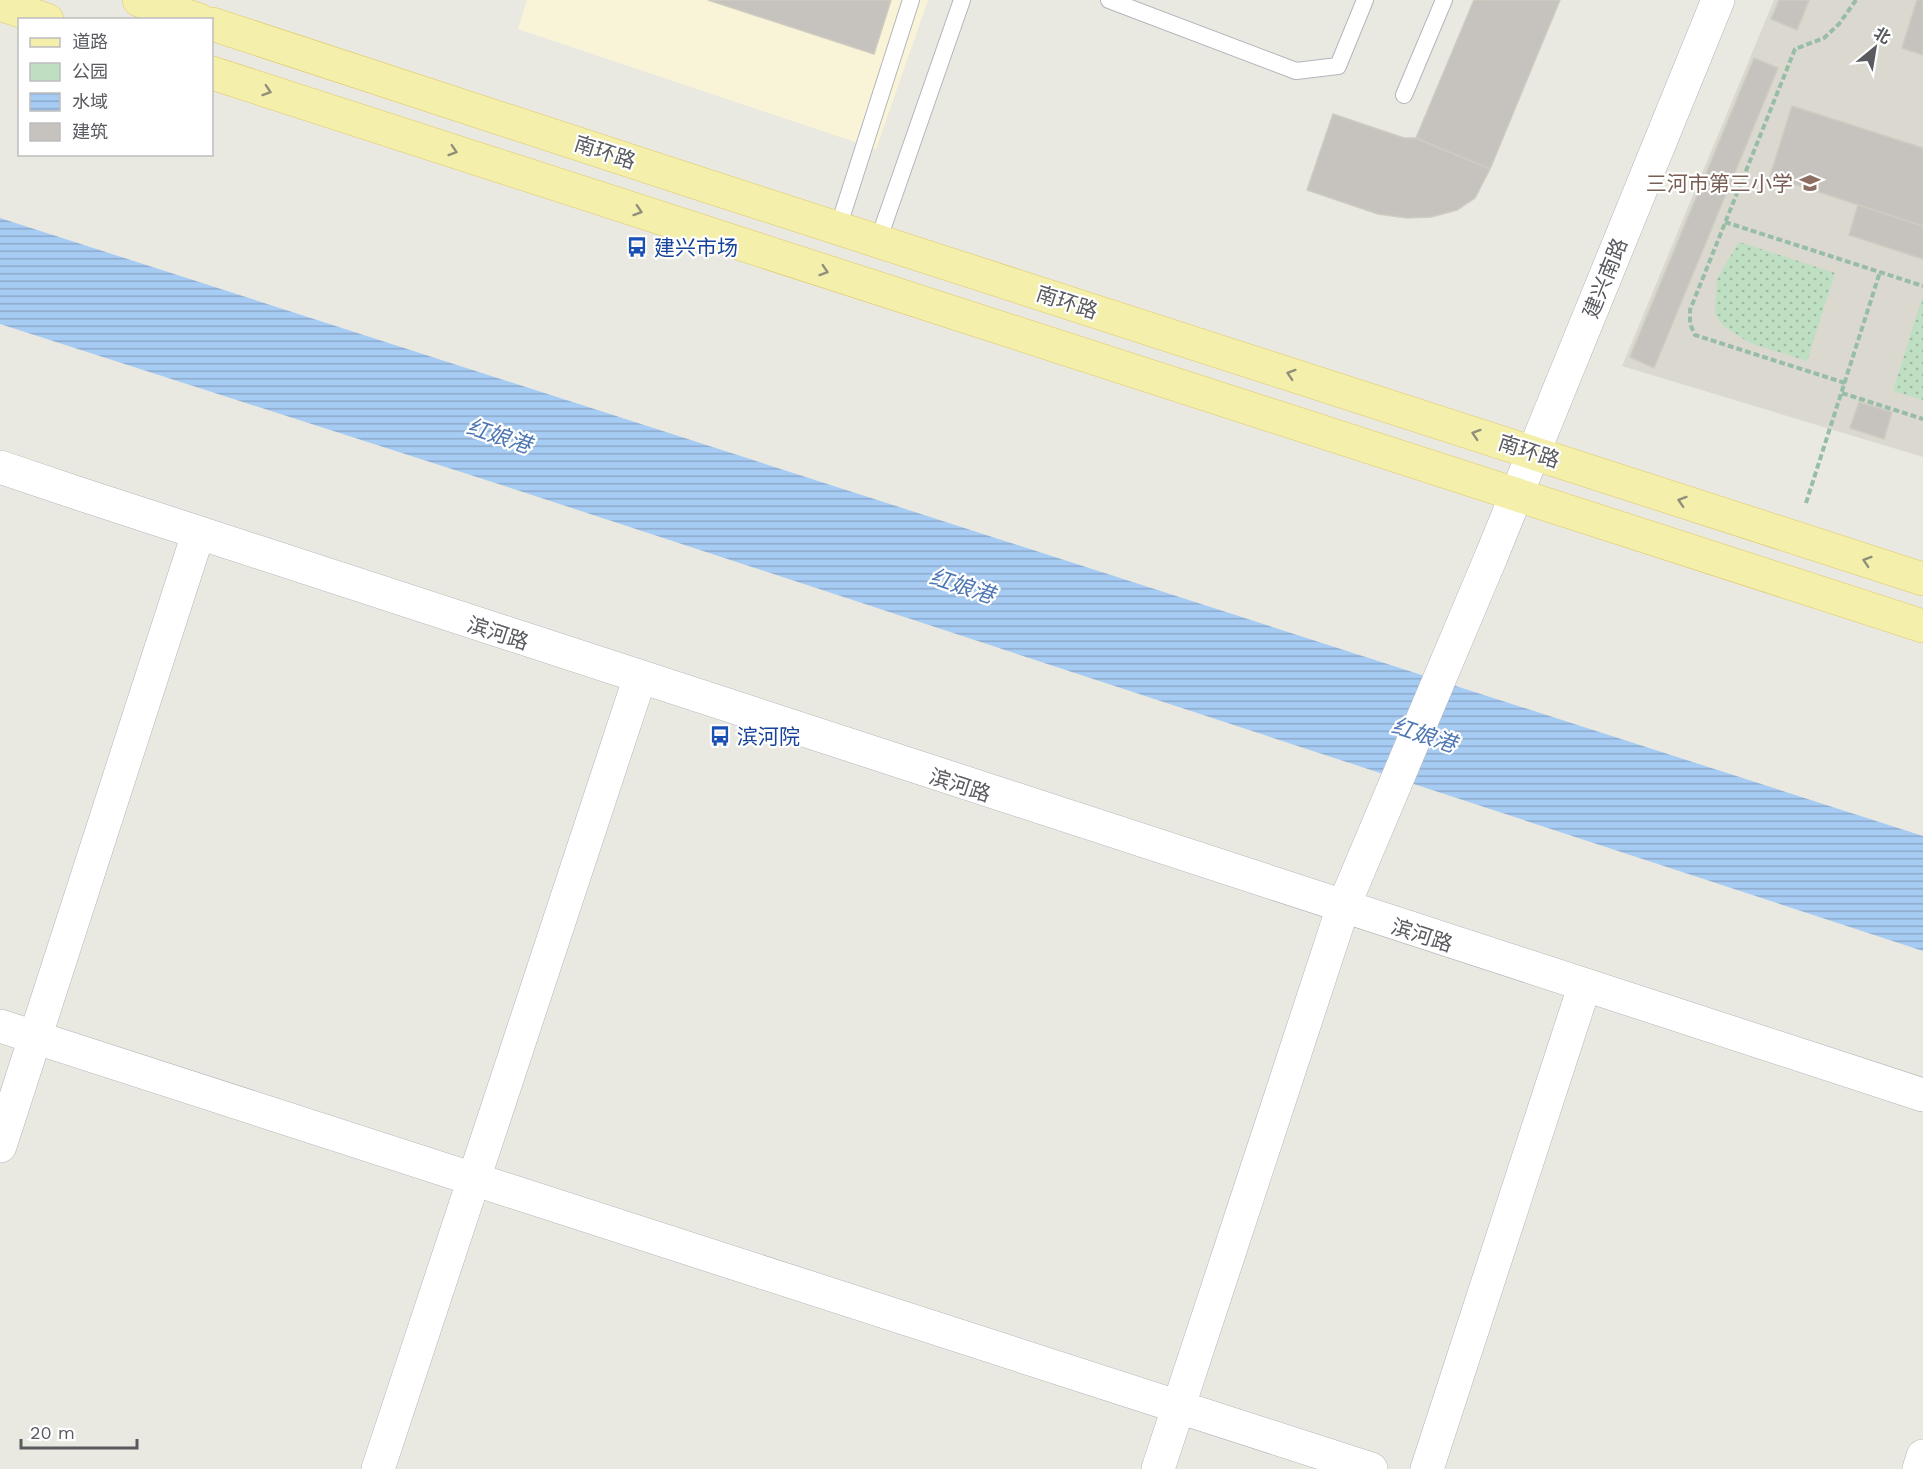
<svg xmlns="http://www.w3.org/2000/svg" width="1923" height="1469" viewBox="0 0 1923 1469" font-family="'Work Sans','Noto Sans SC',sans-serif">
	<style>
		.commercial { fill: #f9f4d7 }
		.education { fill: #dad8cf }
		.green { fill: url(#green-dots) }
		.water { fill: url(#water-rules) }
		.building { fill: #c6c3be; stroke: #cecbc0; stroke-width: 1.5 }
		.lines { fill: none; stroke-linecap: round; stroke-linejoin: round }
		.service-casing { stroke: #b3b5ba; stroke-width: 18 }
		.minor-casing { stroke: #b3b5ba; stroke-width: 34 }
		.tertiary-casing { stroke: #b3b5ba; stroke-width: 34 }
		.primary-casing { stroke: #dfc764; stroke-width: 34 }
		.path { stroke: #98bda6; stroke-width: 4; stroke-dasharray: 6 3; stroke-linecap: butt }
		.service { stroke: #fff; stroke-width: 16 }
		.minor { stroke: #fff; stroke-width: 33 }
		.tertiary { stroke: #fff; stroke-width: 33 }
		.primary { stroke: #f4efab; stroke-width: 33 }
		.oneway { stroke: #8f8f7a }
		.labels { text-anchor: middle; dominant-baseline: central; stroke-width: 4.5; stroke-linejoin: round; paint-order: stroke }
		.street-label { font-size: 21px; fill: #595b60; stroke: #fff }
		.education-label { font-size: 21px; fill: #785e54; stroke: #fff; text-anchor: end }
		.transit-label { font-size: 21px; fill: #164399; stroke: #fff; text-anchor: start }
		.water-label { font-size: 22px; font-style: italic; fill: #4e77b3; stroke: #fff }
	</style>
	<defs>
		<pattern id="green-dots" width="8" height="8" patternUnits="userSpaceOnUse" patternTransform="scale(1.5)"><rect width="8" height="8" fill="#bfdfc2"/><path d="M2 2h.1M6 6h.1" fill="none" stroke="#9eb8a1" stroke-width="1.8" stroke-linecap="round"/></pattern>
		<pattern id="water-rules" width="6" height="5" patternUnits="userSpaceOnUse" patternTransform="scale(1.5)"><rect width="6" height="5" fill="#a7ccf4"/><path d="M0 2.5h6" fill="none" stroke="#8ba9c9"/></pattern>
	</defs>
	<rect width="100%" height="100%" fill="#eae9e1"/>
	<path class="commercial" d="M527,0h401l-52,149 -358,-120z"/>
	<path class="education" d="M1774,0h149v457l-301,-91z"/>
	<path class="green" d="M1739,242l96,31 -28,88 -57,-18 -27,-17 -8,-13 2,-34z
		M1922,298h1v102l-30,-9z"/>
	<path class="water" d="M0,218l1923,618v115l-1397,-458 -526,-169z"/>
	<path class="building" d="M708,0h183l-17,54z
		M1474,0h86l-70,169 -74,-31z
		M1779,0h30l-12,30 -26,-11z
		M1917,0h6v55l-21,-7z
		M1754,58l24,10 -124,300 -24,-11z
		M1792,106l131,42v78l-153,-50z
		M1333,114l71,24h12l74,31 -15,29 -18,12 -26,7 -24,1 -29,-4 -71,-24z
		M1858,205l65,21v33l-74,-24z
		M1859,402l33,10 -8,27 -34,-11z"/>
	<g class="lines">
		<g class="service-casing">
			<path id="service" d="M1109,0l187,71 42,-5 27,-66
				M1404,95l40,-95
				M838,228l73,-228
				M878,241l84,-241"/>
		</g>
		<g class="minor-casing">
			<path id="minor" d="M0,467c639,215 1280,424 1923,628
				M0,1026l1371,443
				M0,1146l198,-612
				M378,1469l261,-789
				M1158,1469l184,-559 149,-353
				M1427,1469l157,-482
				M1919,1469l4,-13"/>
		</g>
		<g class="tertiary-casing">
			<path id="tertiary" d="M1491,557l227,-557"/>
		</g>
		<g class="primary-casing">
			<path id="primary" d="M139,0l60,20
				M0,4l47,16
				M212,24l492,161 1219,394
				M212,73l1711,553"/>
		</g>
		<path class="path" d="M1725,222l198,64
			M1845,383l-150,-48 -5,-11v-14l105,-261 29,-11 15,-14 17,-24
			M1842,393l81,26
			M1806,503l74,-231"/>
		<use href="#service" class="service"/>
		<use href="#minor" class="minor"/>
		<use href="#tertiary" class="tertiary"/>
		<use href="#primary" class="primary"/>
	</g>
	<defs><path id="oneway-chevron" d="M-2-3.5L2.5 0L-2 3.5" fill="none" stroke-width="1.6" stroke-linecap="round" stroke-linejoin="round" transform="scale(1.5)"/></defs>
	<g class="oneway">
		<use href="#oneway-chevron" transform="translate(267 91) rotate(18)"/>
		<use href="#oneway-chevron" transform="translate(453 151) rotate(18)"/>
		<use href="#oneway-chevron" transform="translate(638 211) rotate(18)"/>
		<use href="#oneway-chevron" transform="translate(824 271) rotate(18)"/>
		<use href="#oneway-chevron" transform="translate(1291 374) rotate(-162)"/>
		<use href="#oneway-chevron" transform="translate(1476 434) rotate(-162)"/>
		<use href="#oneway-chevron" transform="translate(1682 501) rotate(-162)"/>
		<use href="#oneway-chevron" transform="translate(1867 561) rotate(-162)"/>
	</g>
	<defs>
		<g id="school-bare" transform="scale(1.62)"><path d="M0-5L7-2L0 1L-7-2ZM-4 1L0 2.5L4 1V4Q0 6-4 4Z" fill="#8d6e63" stroke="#fff" stroke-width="2.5" paint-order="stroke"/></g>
		<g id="bus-bare" transform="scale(1.62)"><path d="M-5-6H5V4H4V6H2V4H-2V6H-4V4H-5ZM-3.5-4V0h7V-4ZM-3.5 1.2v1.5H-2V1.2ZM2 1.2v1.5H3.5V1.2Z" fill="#1a4fb4" stroke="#fff" stroke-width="2.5" paint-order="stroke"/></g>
	</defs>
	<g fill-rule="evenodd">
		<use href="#school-bare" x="1810" y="183"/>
		<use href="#bus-bare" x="637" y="247"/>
		<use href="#bus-bare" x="720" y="736"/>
	</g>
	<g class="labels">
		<g class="street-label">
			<text transform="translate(605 152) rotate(18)">南环路</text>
			<text transform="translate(1605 278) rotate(-68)">建兴南路</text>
			<text transform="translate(1067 302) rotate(18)">南环路</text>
			<text transform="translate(1529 451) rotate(18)">南环路</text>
			<text transform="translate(498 633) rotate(18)">滨河路</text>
			<text transform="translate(960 785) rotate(18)">滨河路</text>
			<text transform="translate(1422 935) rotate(18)">滨河路</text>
		</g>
		<g class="education-label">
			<text x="1793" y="183">三河市第三小学</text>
		</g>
		<g class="transit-label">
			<text x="654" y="247">建兴市场</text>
			<text x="737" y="736">滨河院</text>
		</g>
		<g class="water-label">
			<text transform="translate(499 436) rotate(18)">红娘港</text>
			<text transform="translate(962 586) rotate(18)">红娘港</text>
			<text transform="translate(1424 735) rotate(18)">红娘港</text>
		</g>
	</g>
	<rect x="18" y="18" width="195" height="138" fill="#ffffff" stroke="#bdbdbf" stroke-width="1.5"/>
	<rect x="30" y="38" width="30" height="9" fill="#f4efab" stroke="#bdbdbf" stroke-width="1.5"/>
	<text x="72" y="48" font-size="18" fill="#595b60">道路</text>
	<rect x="30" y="63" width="30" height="18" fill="#bfdfc2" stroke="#bdbdbf" stroke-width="1.5"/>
	<text x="72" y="78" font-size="18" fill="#595b60">公园</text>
	<rect x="30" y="93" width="30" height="18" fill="url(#water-rules)" stroke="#bdbdbf" stroke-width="1.5"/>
	<text x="72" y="108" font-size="18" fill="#595b60">水域</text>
	<rect x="30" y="123" width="30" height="18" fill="#c6c3be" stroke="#bdbdbf" stroke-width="1.5"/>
	<text x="72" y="138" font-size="18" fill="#595b60">建筑</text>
	<g transform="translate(1875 48) rotate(30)" stroke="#ffffff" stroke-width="4.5" paint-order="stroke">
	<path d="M0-4.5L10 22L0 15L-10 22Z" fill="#595b60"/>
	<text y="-9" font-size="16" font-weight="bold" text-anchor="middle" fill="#595b60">北</text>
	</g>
	<path d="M21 1439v9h116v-9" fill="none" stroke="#595b60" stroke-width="3"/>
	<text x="30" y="1439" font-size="18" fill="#595b60" stroke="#ffffff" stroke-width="4.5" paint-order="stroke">20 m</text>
</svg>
